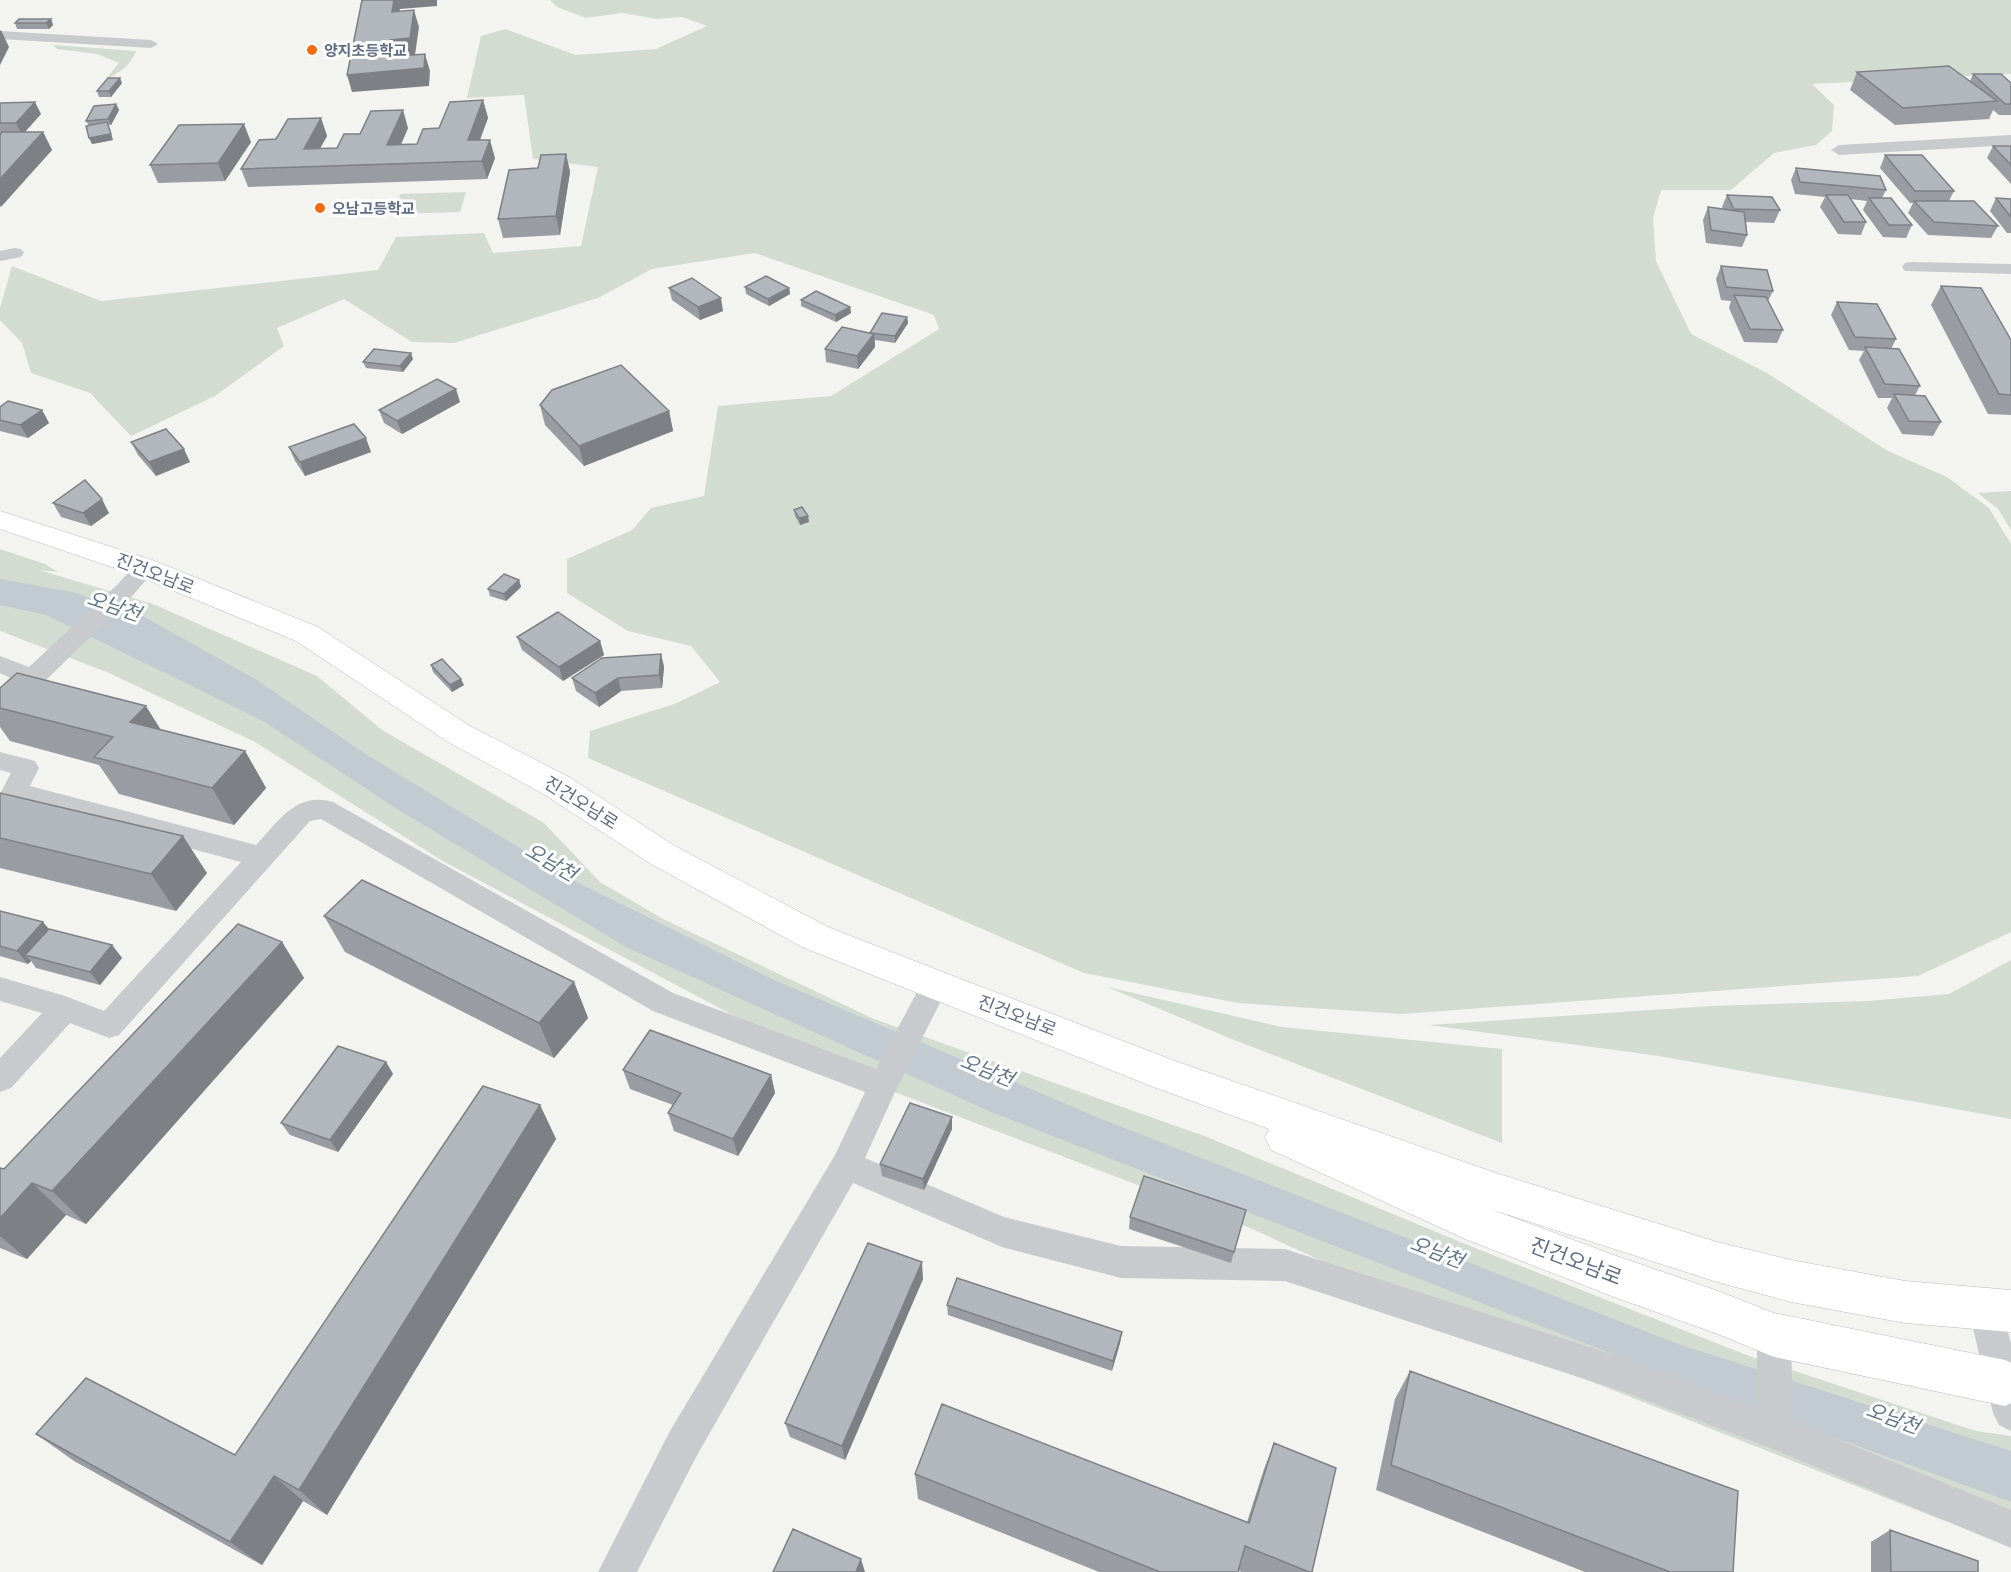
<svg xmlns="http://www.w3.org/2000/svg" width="2011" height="1572" viewBox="0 0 2011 1572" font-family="Arial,'Noto Sans KR',sans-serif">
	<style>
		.green { fill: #d3dcd0 }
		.water { fill: #c2cbd1 }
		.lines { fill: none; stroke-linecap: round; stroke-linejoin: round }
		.secondary-casing { stroke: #b7bbc1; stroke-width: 1 }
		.minor { fill: #c8cace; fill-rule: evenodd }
		.secondary { fill: #fff; fill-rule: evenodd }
		.wall { fill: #999da3 }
		.shaded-wall { fill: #7d8085 }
		.building { fill: #b2b7be; stroke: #7d8085; stroke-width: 1.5 }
		.poi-dot { fill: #f46c10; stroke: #fff; stroke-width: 2 }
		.labels { text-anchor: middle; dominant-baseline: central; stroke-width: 6; stroke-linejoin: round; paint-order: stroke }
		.far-poi-label { font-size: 15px; font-weight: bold; fill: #606e84; stroke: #fff; text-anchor: start }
		.street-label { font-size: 18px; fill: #606e84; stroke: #fff }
		.water-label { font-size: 20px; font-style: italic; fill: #607789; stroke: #fff }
		.near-street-label { font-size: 21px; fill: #606e84; stroke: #fff }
	</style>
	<rect width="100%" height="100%" fill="#f3f4ef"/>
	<path class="green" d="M550,0h1461v74l-199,10 22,21 -2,26 -16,14 -42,8 -43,37h-70l-8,28 3,43 35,73 76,39 119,77 61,27 42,31 22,36v388l-93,44 -516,38 -164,-11 -154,-30 -496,-215 2,-27 87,-28 43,-21 -29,-36 -63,-15 -61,-38v-34l65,-29 19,-22 53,-12 14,-90 113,-10 108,-67 -5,-14 -179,-62 -103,16 -54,29 -144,45 -42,-1 -68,-43 -67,29 7,18 -69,50 -84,40 -41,-43 -59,-20 -9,-30 -22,-23v-12l12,-42 89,35 277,-31 18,-33 88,-4 9,20 88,-7 17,-79 -65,-8 -9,-64 -57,3 14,-62 24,-7 71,26 80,-6 51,-23 -25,-9 -25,2 -35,-6 -36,5 -29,-11z
		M53,45l83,6c-6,15 -15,21 -30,28l13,-16 -22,-9 -40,-5z
		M466,192l-6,20 -66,2 6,-20z
		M2011,491v39l-13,-21 -20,-16z
		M0,549l45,15 13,8 -19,-2 114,34 164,72 65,54 162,93 56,59 63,37 211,100 333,118 268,111 274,108 227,75 35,5v104l-69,-20 -403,-159 -289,-133 -416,-159 -393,-209 -186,-118 -146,-69 -109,-42z
		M2011,960v159l-352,-63 -230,-31 282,-19 157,-5 81,-7z
		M1107,987l175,40 220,22v94l-268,-103z"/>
	<path class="water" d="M0,579l72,13 69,23 116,65 110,75 204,124 203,101 325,138 579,226 333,107v51l-296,-108 -724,-282 -365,-165 -229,-138 -134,-88 -217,-106 -46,-10z"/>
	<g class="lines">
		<g class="secondary-casing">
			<path id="secondary" d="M0,511l155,50 163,66 152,99 99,51 106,69 153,81 120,47 230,88 318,111 221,69 74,18 114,21 106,9v42l-106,-9 -114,-21 -74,-20 -227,-73 124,46 104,36 56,22 231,47 6,3v40l-6,3 -231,-49 -59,-24 -101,-36 -149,-58 -194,-89 -6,-13 4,-8 -113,-41 -354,-141 -151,-83 -106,-69 -97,-53 -152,-101 -161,-66 -135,-46z"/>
		</g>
		<path class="minor" d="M0,31l151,9 7,4 -7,4 -151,-9z
			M2011,135v10l-172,10 -8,-5 8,-5z
			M15,248l6,1 3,4 -3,4 -21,4v-10z
			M1911,262l100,2v10l-106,-3 -3,-4 3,-4z
			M145,561l8,2 3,5 -23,27 -91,89 -33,30 -9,3v-23l15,-14 -15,-7v-17l29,11 88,-82 20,-22z
			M0,752l35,9 4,7 -9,18 226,59c22,-23 40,-54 77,-43l340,191 203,76 49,-92 10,-4 10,4 4,8 -54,107 -30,66 139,59 117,29 164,3 342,110 130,49v-73l5,-12 12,-5 12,5 5,12 2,86 218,89v38l-236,-98 -148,-57 -342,-112 -164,-3 -119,-31 -149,-64 -157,274 -59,115h-39l72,-141 165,-276 30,-63 -212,-81 -332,-192 -11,2 -191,214 -10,3 -39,-15 -59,65 -11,4v-34l42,-45 -42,-12v-24l65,19 39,15 137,-149 -236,-63 -4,-7 10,-19 -11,-3z
			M1986,1294l12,5 13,44v88l-12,-6 -6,-12 -24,-102 5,-12z"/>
		<use href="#secondary" class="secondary"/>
	</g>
	<path class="wall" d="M51,19l2,6 -4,4h-32l-2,-6z
		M1857,72l113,9 3,-7 38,9v32h-12l-6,-5 -4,9 -94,6 -45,-35z
		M122,83l-11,14h-12l-2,-6z
		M483,100l5,18 -8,22 15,18 -8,21 -239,8 -7,-18 35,-30 45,-21 6,18 -7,12h17l23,-14 48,-6 -7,16h16l22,-16z
		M0,103l41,11 -16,18h18l9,18 -52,57z
		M116,104l3,6 -8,15h-3l5,15 -21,4 -3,-18 -3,-5z
		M251,142l-26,39 -67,2 -8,-18z
		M1993,146h18v38l-24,-26z
		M566,154l4,18 -10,63 -57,3 -5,-19 40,-51z
		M1885,155l69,36 -5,10 49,25 -7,12 -63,-3 -20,-22 5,-10h-3l-30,-35z
		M1796,168l90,22 -4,8 30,27 -6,13 -23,-1 -20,-27 4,-9 -17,-2 16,23 -5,13 -23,-1 -18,-27 5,-10 -30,-3 -4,-14z
		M1727,195l53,15 -6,13 -28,-1 1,13 -5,12 -36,-4 -3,-23 5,-13 15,2 -1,-2z
		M1996,198l15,1v34h-4l-17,-22z
		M1721,266l52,25 -5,10 15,29 -6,13 -33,-1 -15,-34 2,-7 -10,-1 -5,-21z
		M1941,286l70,54v75l-23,-1 -57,-109z
		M745,287l44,1 1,6 -21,12 -23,-12z
		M669,288l54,23 -23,9 -28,-20z
		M801,300l49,7 1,6 -15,9 -35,-16z
		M1837,302l59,37 -5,10 29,37 -5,9 26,27 -8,14 -31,-2 -15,-26 5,-10h-14l-19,-38 5,-9 -15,-1 -18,-35z
		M907,317l1,6 -13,20 -20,-3v7l-17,22 -32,-7 -1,-13 45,-16z
		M413,359l-10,13 -37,-4 -3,-6z
		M460,402l-58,32 -18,-11 -5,-13z
		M540,405l129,6 4,20 -89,35 -39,-41z
		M0,407l42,3 7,13 -21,15 -28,-7z
		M131,442l59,20 -34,14 -18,-21z
		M289,447l82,5 -66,24 -10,-15z
		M53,503l56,10 -18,13 -30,-9z
		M794,510l15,12 -9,3 -5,-9z
		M519,580l2,7 -15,14 -16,-5 -2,-7z
		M517,637l83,4 4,14 -41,26 -41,-31z
		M661,654l3,13 -2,21 -41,3 -22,16 -23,-16 -4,-13z
		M431,665l33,20 -12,7 -19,-20z
		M0,688l245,63 21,37 -32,37 -115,-31 -20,-29 -89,-24 -10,-14z
		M0,793l207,80 -31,38 -176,-43z
		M0,911l49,18 63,16 10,13 -22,27 -64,-17 -5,-7 -3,3 -28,-8z
		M324,916l250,66 14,36 -34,40 -209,-106z
		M282,942l22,36 -218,246 -20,-9 -39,44 -27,-11v-80l4,1z
		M386,1062l7,12 -55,78 -48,-17 -9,-12z
		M623,1070l148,5 4,18 -37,63 -64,-25 -6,-18 5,-8 -43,-16z
		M540,1105l16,34 -229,376 -24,-14 -41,64 -188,-104 -38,-27 199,21z
		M952,1129l-28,61 -42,-14 -2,-12z
		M1246,1210l-15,53 -102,-34 1,-12z
		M923,1279l-78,181 -55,-23 -5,-14z
		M947,1305l175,27 -2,11 -8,28 -164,-56z
		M1410,1371l323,201h-148l-209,-82 19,-91z
		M1274,1443l35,129h-67l-3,-1 -1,1h-139l-181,-73 -3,-25 332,48 17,-53z
		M1890,1530l88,42h-107v-30z"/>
	<path class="shaded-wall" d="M394,0h43v6l-37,3 -3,19 -5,-16z
		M414,10l5,17 -4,28 10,-1 5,17 -1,15 -77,6 -5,-17 40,-18 3,-17z
		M51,19l2,6 -4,4 -3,-6z
		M1,30l8,17 -9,18v-34z
		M120,78l2,5 -11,14 -2,-6z
		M483,100l5,18 -15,40 -5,-18z
		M35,102l6,12 -19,21 -6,-12z
		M116,104l3,6 -8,15 -3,-6z
		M403,110l5,18 -15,35 -6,-18z
		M321,118l6,18 -17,31 -6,-18z
		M107,122l6,18 -21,4 -3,-6z
		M244,124l7,18 -26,39 -7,-18z
		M43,132l9,18 -51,57 -1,-2v-26z
		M490,140l5,18 -8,21 -5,-18z
		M566,154l4,18 -10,63 -4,-19z
		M789,288l1,6 -21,12 -1,-7z
		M721,298l2,13 -23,9 -2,-13z
		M850,307l1,6 -15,9 -1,-7z
		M907,317l1,6 -13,20v-7z
		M874,334l1,13 -17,22 -1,-13z
		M411,353l2,6 -10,13 -3,-6z
		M456,389l4,13 -58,32 -5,-13z
		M42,410l7,13 -21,15 -8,-13z
		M669,411l4,20 -89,35 -5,-20z
		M366,438l5,14 -66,24 -5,-14z
		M184,449l6,13 -34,14 -7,-14z
		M102,499l7,14 -18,13 -8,-13z
		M808,516l1,6 -9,3 -1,-7z
		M519,580l2,7 -15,14 -2,-7z
		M600,641l4,14 -41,26 -4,-14z
		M661,654l3,13 -2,21 -3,-13z
		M618,678l3,13 -22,16 -4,-14z
		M461,679l3,6 -12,7 -2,-7z
		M146,706l23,37 -39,-21z
		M245,751l21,37 -32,37 -22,-37z
		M183,836l24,37 -31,38 -25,-37z
		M43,922l11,13 -29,20 6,6 -3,3 -11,-13z
		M282,942l22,36 -218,246 -34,-33z
		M112,945l10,13 -22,27 -10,-13z
		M574,982l14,36 -34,40 -15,-35z
		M386,1062l7,12 -55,78 -8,-12z
		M771,1075l4,18 -37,63 -5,-17z
		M540,1105l16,34 -229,376 -28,-25z
		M952,1117v12l-28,61 -1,-11z
		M32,1183l34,32 -39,44 -27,-23v-18z
		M922,1262l1,17 -78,181 -3,-14z
		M1122,1332l-2,11 -8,28 1,-10z
		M274,1476l29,25 -41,64 -32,-23z
		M861,1559l4,13h-9z"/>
	<path class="building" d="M362,0h32l-2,12 22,-2 -4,28 -20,2 -3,17 38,-3 -1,14 -77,7z
		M19,19h32l-5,4h-31z
		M1949,66l48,35 -94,7 -46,-36z
		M1973,74h28l10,9v21h-6z
		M108,78h12l-11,13h-12z
		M483,100l-15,40h22l-8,21 -241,8 18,-29 17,-1 12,-20 33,-1 -17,31 33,-1 7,-14h16l11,-23 32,-1 -16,35 30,-1 6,-15 16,-1 11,-26z
		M35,102l-19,21h-16v-20z
		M116,104l-8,15 -22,2 8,-15z
		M107,122l4,12 -22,4 -3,-12z
		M244,124l-26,39 -68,2 29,-40z
		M2,132h41l-43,47v-44z
		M1993,146h18v19z
		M566,154l-10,62 -58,3 11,-49 29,-2 3,-13z
		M1885,155h37l32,36h-39z
		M1796,168l84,8 6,14 -86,-8z
		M1727,195l45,2 8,13 -46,-1z
		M1826,195h22l18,27h-22z
		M1869,198h22l21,27h-23z
		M1996,198l15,1v18z
		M1914,201h60l24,25 -64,-4z
		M1708,207l36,5 3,23 -36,-5z
		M1721,266l46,4 6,21 -47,-4z
		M766,276l23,12 -21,11 -23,-12z
		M692,278l29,20 -23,9 -29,-19z
		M1941,286l40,2 30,52v55l-12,-1z
		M816,291l34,16 -15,8 -34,-15z
		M1734,295l32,2 17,33 -33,-1z
		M1837,302l40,2 19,35 -41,-2z
		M882,313l25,4 -12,19 -25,-3z
		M842,327l32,7 -17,22 -32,-7z
		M1865,347l34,2 21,37 -35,-2z
		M374,349l37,4 -11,13 -37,-4z
		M621,365l48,46 -90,35 -39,-41 12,-15z
		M437,379l19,10 -59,32 -18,-11z
		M1894,394l31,2 16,26 -32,-1z
		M8,401l34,9 -22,15 -20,-5v-13z
		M354,424l12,14 -66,24 -11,-15z
		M166,429l18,20 -35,13 -18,-20z
		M85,480l17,19 -19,14 -30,-10z
		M802,507l6,9 -9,2 -5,-8z
		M504,574l15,6 -15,14 -16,-5z
		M558,612l42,29 -41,26 -42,-30z
		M661,654l-2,21 -41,3 -23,15 -23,-15 30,-20z
		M442,659l19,20 -11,6 -19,-20z
		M17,673l129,33 -16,16 115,29 -33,37 -118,-31 19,-20 -113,-29v-20z
		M0,793l183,43 -32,38 -151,-36z
		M362,880l212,102 -35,41 -215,-107z
		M0,911l43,11 -26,29 -17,-5z
		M238,924l44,18 -230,249 -20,-8 -32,35v-50l4,1z
		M49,929l63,16 -22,27 -65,-17z
		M650,1030l121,45 -38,64 -65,-26 13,-20 -58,-23z
		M338,1046l48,16 -56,78 -49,-17z
		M483,1086l57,19 -241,385 -25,-14 -44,66 -194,-108 50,-56 149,77z
		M910,1103l42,14 -29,62 -43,-15z
		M1144,1176l102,34 -12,42 -104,-35z
		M868,1243l54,19 -80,184 -57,-23z
		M957,1278l165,54 -9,29 -166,-56z
		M1410,1371l328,120 -5,81h-63l-279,-107z
		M942,1404l307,119 25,-80 62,25 -24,104h-3l-64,-26 -7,26h-78l-245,-98z
		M793,1529l68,30 -5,13h-83z
		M1890,1530l88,31v11h-87z"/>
	<g class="poi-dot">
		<circle cx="312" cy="50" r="6"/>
		<circle cx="320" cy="208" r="6"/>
	</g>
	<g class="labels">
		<g class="far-poi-label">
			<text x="324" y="50">양지초등학교</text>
			<text x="332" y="208">오남고등학교</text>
		</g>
		<g class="street-label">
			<text transform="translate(155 574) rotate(21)">진건오남로</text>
			<text transform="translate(581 803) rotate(32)">진건오남로</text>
			<text transform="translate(1017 1016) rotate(21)">진건오남로</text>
		</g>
		<g class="water-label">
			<text transform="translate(114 606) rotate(19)">오남천</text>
			<text transform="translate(551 862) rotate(30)">오남천</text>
			<text transform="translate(987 1070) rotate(22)">오남천</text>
			<text transform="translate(1437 1252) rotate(21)">오남천</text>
			<text transform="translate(1893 1418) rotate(20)">오남천</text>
		</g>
		<g class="near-street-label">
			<text transform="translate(1576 1261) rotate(21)">진건오남로</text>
		</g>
	</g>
</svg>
